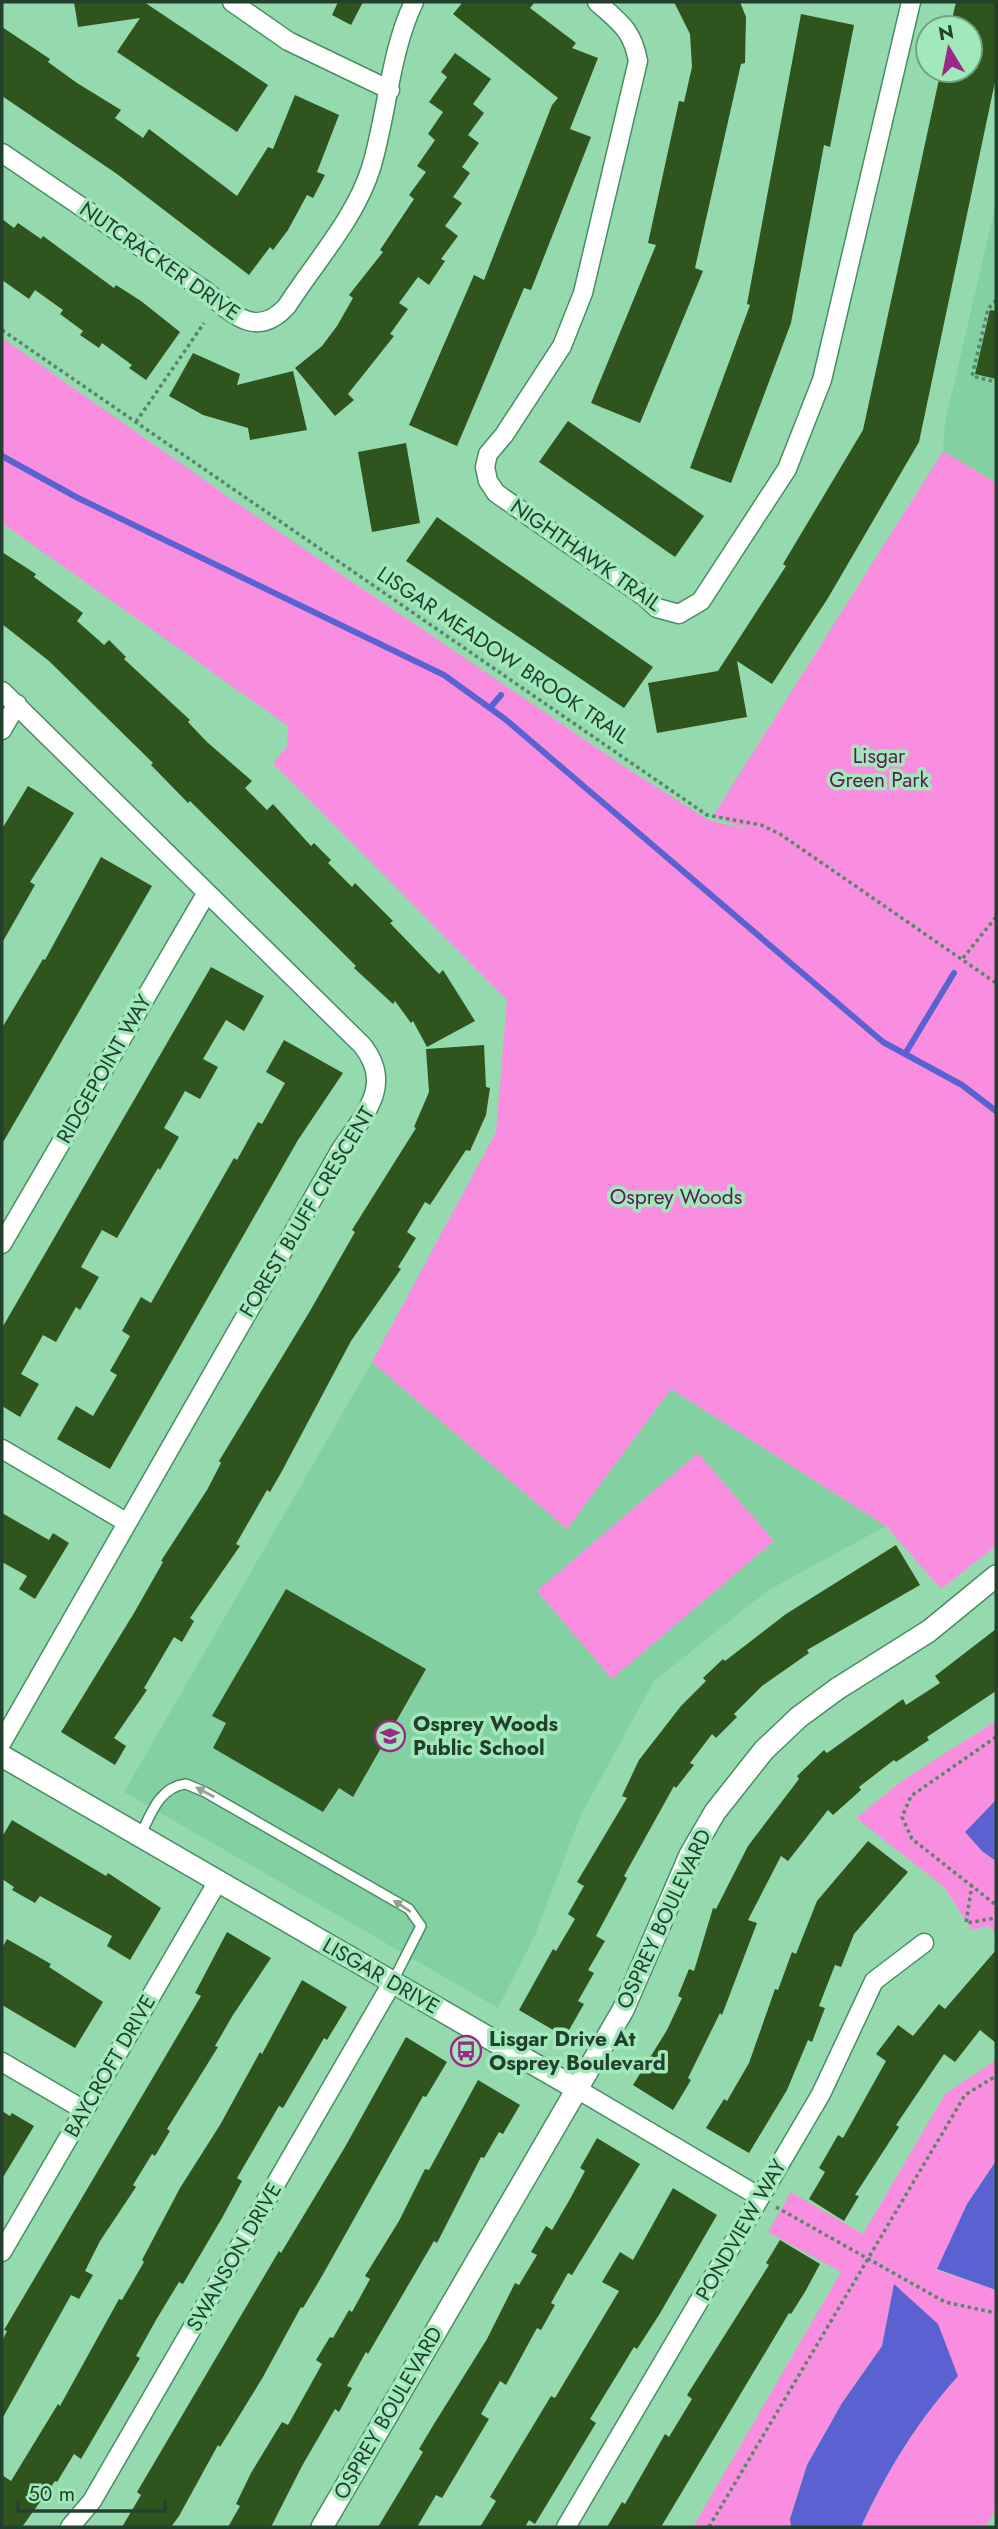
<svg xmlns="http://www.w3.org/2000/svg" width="998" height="2529" viewBox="0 0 998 2529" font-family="Jost,sans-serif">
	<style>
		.built { fill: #83d1a2 }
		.green { fill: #f98ee0 }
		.water { fill: #5a62d1 }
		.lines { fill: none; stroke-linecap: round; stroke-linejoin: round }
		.stream { stroke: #5a62d1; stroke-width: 6 }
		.building { fill: #30541d }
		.service-casing { stroke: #498d65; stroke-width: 12 }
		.minor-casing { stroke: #498d65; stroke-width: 21 }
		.tertiary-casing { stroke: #498d65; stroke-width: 24 }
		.path { stroke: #578669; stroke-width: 3.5; stroke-dasharray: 3.5 3.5; stroke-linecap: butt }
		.service { stroke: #fff; stroke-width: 9 }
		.minor { stroke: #fff; stroke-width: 18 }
		.tertiary { stroke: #fff; stroke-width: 21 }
		.oneway { fill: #91a097 }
		.labels { text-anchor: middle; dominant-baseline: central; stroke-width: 7; stroke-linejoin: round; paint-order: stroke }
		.street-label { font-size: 21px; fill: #23402f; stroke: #a1e8bb }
		.park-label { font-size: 21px; fill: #5e1a51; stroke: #a1e8bb }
		.poi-label { font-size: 21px; font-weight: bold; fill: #23402f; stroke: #a1e8bb; text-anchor: start }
	</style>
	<rect width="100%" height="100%" fill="#95daaf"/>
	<path class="built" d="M996,203v280l-53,-32 2,-29z
		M372,1362l195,167 104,-140 215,137 -119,65 -113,90 -73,134 -46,120 -37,73 -374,-216z"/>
	<path class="green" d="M2,338l255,179 368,250 83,53 41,10 -36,-14 230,-365 53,32v1063l-55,43 -55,-63 -215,-137 -104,140 -195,-167 124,-230 11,-132 -234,-237 14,-16 1,-21 -286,-203z
		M698,1453l76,88 -162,138 -75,-88z
		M996,1721v79l-30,32 17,20 13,9v72l-8,-7 -16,4 -28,-43 -88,-69 47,-38z
		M996,2060v101l-29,43 -30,66 59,20v219l-10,18h-125c26,-56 55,-104 96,-151l-63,-91 -12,61 -40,57 -35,62 -17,54 1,8h-98l148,-255 -73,-40 23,-40 72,42 82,-140z"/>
	<path class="water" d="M996,1800v61l-13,-9 -18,-20z
		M996,2161v129l-59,-21 30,-65z
		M894,2284l44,40 20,52c-42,47 -71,95 -97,151h-70l-1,-8 17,-54 35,-62 40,-57z"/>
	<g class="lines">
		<path class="stream" d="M2,456l76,42 366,177 61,44 378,323 79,43 34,26
			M490,708l11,-13
			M905,1054l49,-81"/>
	</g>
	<path class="building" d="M74,2h70l124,83 -31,47 -120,-80 23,-34 -62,9z
		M338,2h25l-12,23 -19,-10z
		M463,2h72l-5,6 46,35 -4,5 26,10 -28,71 21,8 -60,153 -7,-2 -67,158 -48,-21 65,-150 10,5 68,-175 6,-7 -105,-84z
		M674,2h66l6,15 -1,46 -4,1 -46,204 8,3 -63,152 -49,-20 65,-158 -8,-2 31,-142 5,1 8,-35 -2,-33z
		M956,2h40v75l-77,365 -91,156 -56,86 -35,-23 10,56 -90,16 -9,-50 70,-12 68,-105 -3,-2 80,-134 78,-360h29v-42h-20z
		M801,14l53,11 -24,122 -6,-2 -33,178 -60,160 -41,-15 60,-163 -3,-1z
		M2,27l48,32 -2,3 29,21 44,27 -6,8 28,20 6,-9 88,67 31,-49 5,2 22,-54 44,20 -22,57 8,3 -12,23 -6,-3 -19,35 -15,20 -3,-3 -21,28 -132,-101 -115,-78z
		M455,53l36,26 -18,25 11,9 -16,22 11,8 -17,24 8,6 -17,24 9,6 -17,23 13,10 -17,23 4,2 -16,24 -11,-8 -19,26 9,6 -18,25 4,2 -46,58 6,6 -19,16 -40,-48 27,-22 15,-20 16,-28 -4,-3 34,-43 -3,-2 34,-51 -5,-4 17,-23 -9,-6 18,-26 -7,-6 15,-22 -14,-10 18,-25 -6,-5z
		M2,219l12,9 4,-5 23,16 2,-3 71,52 2,-3 25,16 39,31 -34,48 -17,-12 3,-3 -30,-22 -3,5 -19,-13 3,-4 -23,-17 3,-4 -28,-20 -6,9 -27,-19z
		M990,310l6,1v68l-21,-5z
		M193,353l47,21 -3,11 56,-14 14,59 -57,10 -2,-12 -45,-13 -34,-19z
		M568,421l136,95 -29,41 -136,-95z
		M406,443l14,80 -48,9 -14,-80z
		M437,517l216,150 -29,41 -218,-147z
		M2,552l34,22 -2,3 49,36 -6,8 27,24 5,-5 17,17 -2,2 66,61 -2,2 19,20 45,39 -7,7 22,22 6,-6 38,42 3,-3 17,17 -3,3 24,24 3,-4 38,38 -3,2 49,51 4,-4 32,51 -48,26 -14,-26 -2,2 -16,-22 -2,3 -39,-36 2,-2 -166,-165 -2,2 -37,-38 2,-2 -104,-102 -47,-37z
		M28,786l46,27 -44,69 5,3 -33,58v-114z
		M101,857l51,29 -150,258v-116l41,-69 2,1z
		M211,967l53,29 -20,35 -18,-11 -23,39 15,8 -18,32 -15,-8 -21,37 15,9 -19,33 -2,-2 -41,70 -15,-8 -11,19 -10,18 18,10 -19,33 -4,-3 -20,35 -13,-7 -22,39 18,10 -19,33 -18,-11v-78z
		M284,1040l59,33 -45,67 -188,329 -53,-30 19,-33 17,10 24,-41 -7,-4 20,-35 -8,-5 19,-34 10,6 83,-145 3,2 21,-38 4,2 23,-41 -19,-11z
		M484,1045l2,42 4,1 -4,27 -16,36 -4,-1 -36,55 -5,-3 -18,30 9,6 -18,29 3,2 -50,72 -69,130 -12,21 -3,-2 -31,54 4,2 -50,72 4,3 -12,21 -8,-5 -30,51 3,2 -33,48 12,8 -11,19 -54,-33 73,-119 29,-51 -2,-1 46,-71 14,-27 -2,-2 91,-150 45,-79 -3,-2 64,-102 -2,-1 15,-35 -3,-43z
		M2,1513l47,27 4,-7 16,10 -34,56 -16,-10 8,-13 -25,-14z
		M896,1545l24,40 -113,65 2,3 -47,33 -28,28 3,3 -21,21 -4,-4 -22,29 4,2 -18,23 -2,-2 -50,90 3,2 -31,58 9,5 -17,29 6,3 -16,28 6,3 -19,33 -46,-27 34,-61 3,2 19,-32 -7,-5 16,-28 -7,-4 50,-84 -5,-2 17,-36 42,-54 25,-25 -3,-3 20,-19 2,2 61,-47z
		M286,1589l140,80 -73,128 -14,-9 -16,24 -110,-64 13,-25 -14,-7z
		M996,1629v62l-69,46 2,3 -33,22 -2,-2 -35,27 2,3 -28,25 -5,-5 -40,51 -7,-5 -33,64 9,3 -35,92 -2,-2 -32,65 3,2 -18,30 -40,-25 34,-55 15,-32 -4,-2 11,-27 5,2 19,-63 3,1 32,-63 51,-67 -2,-3 27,-26 3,3 76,-54 3,6 34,-22 -5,-7z
		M12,1820l94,56 2,-3 53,35 -31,52 -23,-14 5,-10 -72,-40 -5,7 -23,-13 2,-3 -12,-8v-42z
		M868,1841l40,31 -54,62 -13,33 -6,-2 -16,41 6,2 -13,34 -4,-2 -21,50 -38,63 -43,-25 18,-29 3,2 22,-38 26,-74 3,1 14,-38 4,2 21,-53z
		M227,1932l44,26 -38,57 -18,31 3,1 -51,82 3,2 -15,25 -3,-2 -19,31 3,2 -36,54 -15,30 8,4 -14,24 -8,-4 -69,124v-78l5,-10 -3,-1 197,-334 -6,-3z
		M7,1939l44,25 -2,3 54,35 -28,46 -73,-43v-57z
		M996,1950v93l-16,-13 -25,32 -11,-8 -48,71 3,2 -44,68 4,1 -15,25 -35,-22 16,-27 -6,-4 19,-33 5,3 43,-77 -10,-7 22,-29 15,11 26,-32 6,5z
		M302,1980l45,27 -20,33 -3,-2 -41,70 -4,-2 -42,72 5,3 -20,37 -39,66 -4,-2 -23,38 -20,36 4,2 -59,101 -7,-5 -17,28 -2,-1 -33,46h-20v-52l9,6 47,-77 2,2 59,-107 3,1 22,-38 -2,-2 38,-72 40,-63 40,-73 2,2z
		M406,2037l41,25 -21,35 -3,-1 -101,180 -19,32 -2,-1 -38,70 -43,70 -2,-2 -39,71 -8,11h-49l19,-32 -4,-3 142,-241 2,2 64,-106z
		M478,2080l42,25 -17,29 -4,-2 -15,26 -3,-1 -44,86 -3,-2 -66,113 -2,-2 -19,34 5,2 -13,24 -4,-3 -33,57 -31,61h-43l12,-21 -4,-2 15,-31 31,-51 6,3 34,-61 -6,-4 14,-23 3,1 16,-28 3,2 18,-33 -5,-3 34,-55 26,-52 4,1z
		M2,2111l8,5 2,-3 22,13 -32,53z
		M597,2138l43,26 -68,111 -4,-2 -17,30 4,2 -14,25 -4,-2 -31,57 -6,-4 -19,33 8,5 -47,79 -6,-3 -19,32h-39l45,-75 -4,-3 15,-25 53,-85 28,-56 4,2 18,-30 -6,-3 15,-26 6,4 18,-31 15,-28 -5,-3z
		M673,2188l44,27 -58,100 -22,34 -3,-2 -44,72 6,4 -61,101 -6,-4 -4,7h-45l16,-26 -6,-4 61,-101 4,2 64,-107 -17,-9 18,-30 13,8z
		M780,2240l40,24 -15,28 -14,22 -2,-1 -128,214h-54l15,-25 3,2 40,-70 4,3 23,-38 -5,-4 82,-130 -3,-2z"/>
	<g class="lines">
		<g class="service-casing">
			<path id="service" d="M140,1836c11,-22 19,-49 46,-52l19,8 204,117 12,17 -28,55"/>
		</g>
		<g class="minor-casing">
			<path id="minor" d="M232,2l56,39 102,49
				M597,2c23,21 35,27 41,59l-55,232 -21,53 -58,89 -16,19 -3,13 3,14 8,12 149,104 12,11 22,6 22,-13 86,-132 35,-89 89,-378
				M2,153l205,139c26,23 50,47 80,14 28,-44 68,-87 84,-138 16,-52 19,-117 43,-166
				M2,691l360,354c33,41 1,70 -22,106l-338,591
				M2,730l15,-26
				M2,1244l204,-350
				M2,1449l124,73
				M2,2062l82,48
				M577,2089l183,108
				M2,2252l216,-371
				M70,2527l22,-26 300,-518
				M566,2527l255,-433 53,-113 50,-38"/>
		</g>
		<g class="tertiary-casing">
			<path id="tertiary" d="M2,1756l575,333
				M322,2527l301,-517 67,-155 25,-43 49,-62 35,-33 38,-28 92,-58 67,-55"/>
		</g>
		<path class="path" d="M996,300l-8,9 -16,67 24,6
			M2,330l705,485 54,10 19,9 216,149
			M136,422l68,-99
			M963,958l33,-41
			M996,1737l-85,59 -9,21 10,22 84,66
			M972,1884l-6,39 30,-5
			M776,2207l169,95 51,11
			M709,2527l256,-432 31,-19"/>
		<use href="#service" class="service"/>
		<use href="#minor" class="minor"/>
		<use href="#tertiary" class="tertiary"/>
	</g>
	<defs><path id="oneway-solid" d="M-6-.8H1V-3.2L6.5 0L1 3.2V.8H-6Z" transform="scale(1.75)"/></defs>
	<g class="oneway">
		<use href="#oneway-solid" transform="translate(205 1792) rotate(-152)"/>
		<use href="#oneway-solid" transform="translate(402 1906) rotate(-146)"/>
	</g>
	<defs>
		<g id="school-ring" transform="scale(1.575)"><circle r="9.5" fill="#a1e8bb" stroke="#9b2987" stroke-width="1.5"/><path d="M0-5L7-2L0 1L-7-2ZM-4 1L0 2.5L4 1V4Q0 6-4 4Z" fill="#9b2987"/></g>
		<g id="bus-ring" transform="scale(1.575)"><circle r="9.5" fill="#a1e8bb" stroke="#9b2987" stroke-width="1.5"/><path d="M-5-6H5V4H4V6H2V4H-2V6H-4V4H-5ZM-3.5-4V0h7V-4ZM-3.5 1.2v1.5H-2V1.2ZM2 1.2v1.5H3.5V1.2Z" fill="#9b2987"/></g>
	</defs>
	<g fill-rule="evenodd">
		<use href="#school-ring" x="390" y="1736"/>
		<use href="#bus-ring" x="466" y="2051"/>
	</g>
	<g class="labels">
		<g class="street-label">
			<text transform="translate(160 261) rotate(35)">NUTCRACKER DRIVE</text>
			<text transform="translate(586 555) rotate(35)">NIGHTHAWK TRAIL</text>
			<text transform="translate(503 655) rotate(34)">LISGAR MEADOW BROOK TRAIL</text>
			<text transform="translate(104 1069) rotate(-60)">RIDGEPOINT WAY</text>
			<text transform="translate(307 1212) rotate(-59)">FOREST BLUFF CRESCENT</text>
			<text transform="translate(664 1919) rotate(-65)">OSPREY BOULEVARD</text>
			<text transform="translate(381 1976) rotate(30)">LISGAR DRIVE</text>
			<text transform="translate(110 2066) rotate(-60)">BAYCROFT DRIVE</text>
			<text transform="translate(741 2230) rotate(-60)">PONDVIEW WAY</text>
			<text transform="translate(234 2257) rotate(-60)">SWANSON DRIVE</text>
			<text transform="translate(388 2413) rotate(-60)">OSPREY BOULEVARD</text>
		</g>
		<g class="park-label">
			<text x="879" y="756">Lisgar<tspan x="879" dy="24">Green Park</tspan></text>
			<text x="676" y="1197">Osprey Woods</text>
		</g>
		<g class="poi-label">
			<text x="413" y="1724">Osprey Woods<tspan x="413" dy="24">Public School</tspan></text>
			<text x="489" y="2039">Lisgar Drive At<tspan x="489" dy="24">Osprey Boulevard</tspan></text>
		</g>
	</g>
	<rect width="998" height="2529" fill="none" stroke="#23402f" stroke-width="7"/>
	<g transform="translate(949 49) rotate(350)"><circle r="33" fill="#a1e8bb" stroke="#6fa583" stroke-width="2"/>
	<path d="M0-5L12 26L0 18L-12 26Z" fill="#9b2987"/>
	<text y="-10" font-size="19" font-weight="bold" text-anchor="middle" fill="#23402f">N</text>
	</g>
	<path d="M18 2501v10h147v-10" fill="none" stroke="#23402f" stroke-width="3.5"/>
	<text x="28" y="2501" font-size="21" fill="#23402f" stroke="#a1e8bb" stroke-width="5" paint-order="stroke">50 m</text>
</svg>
